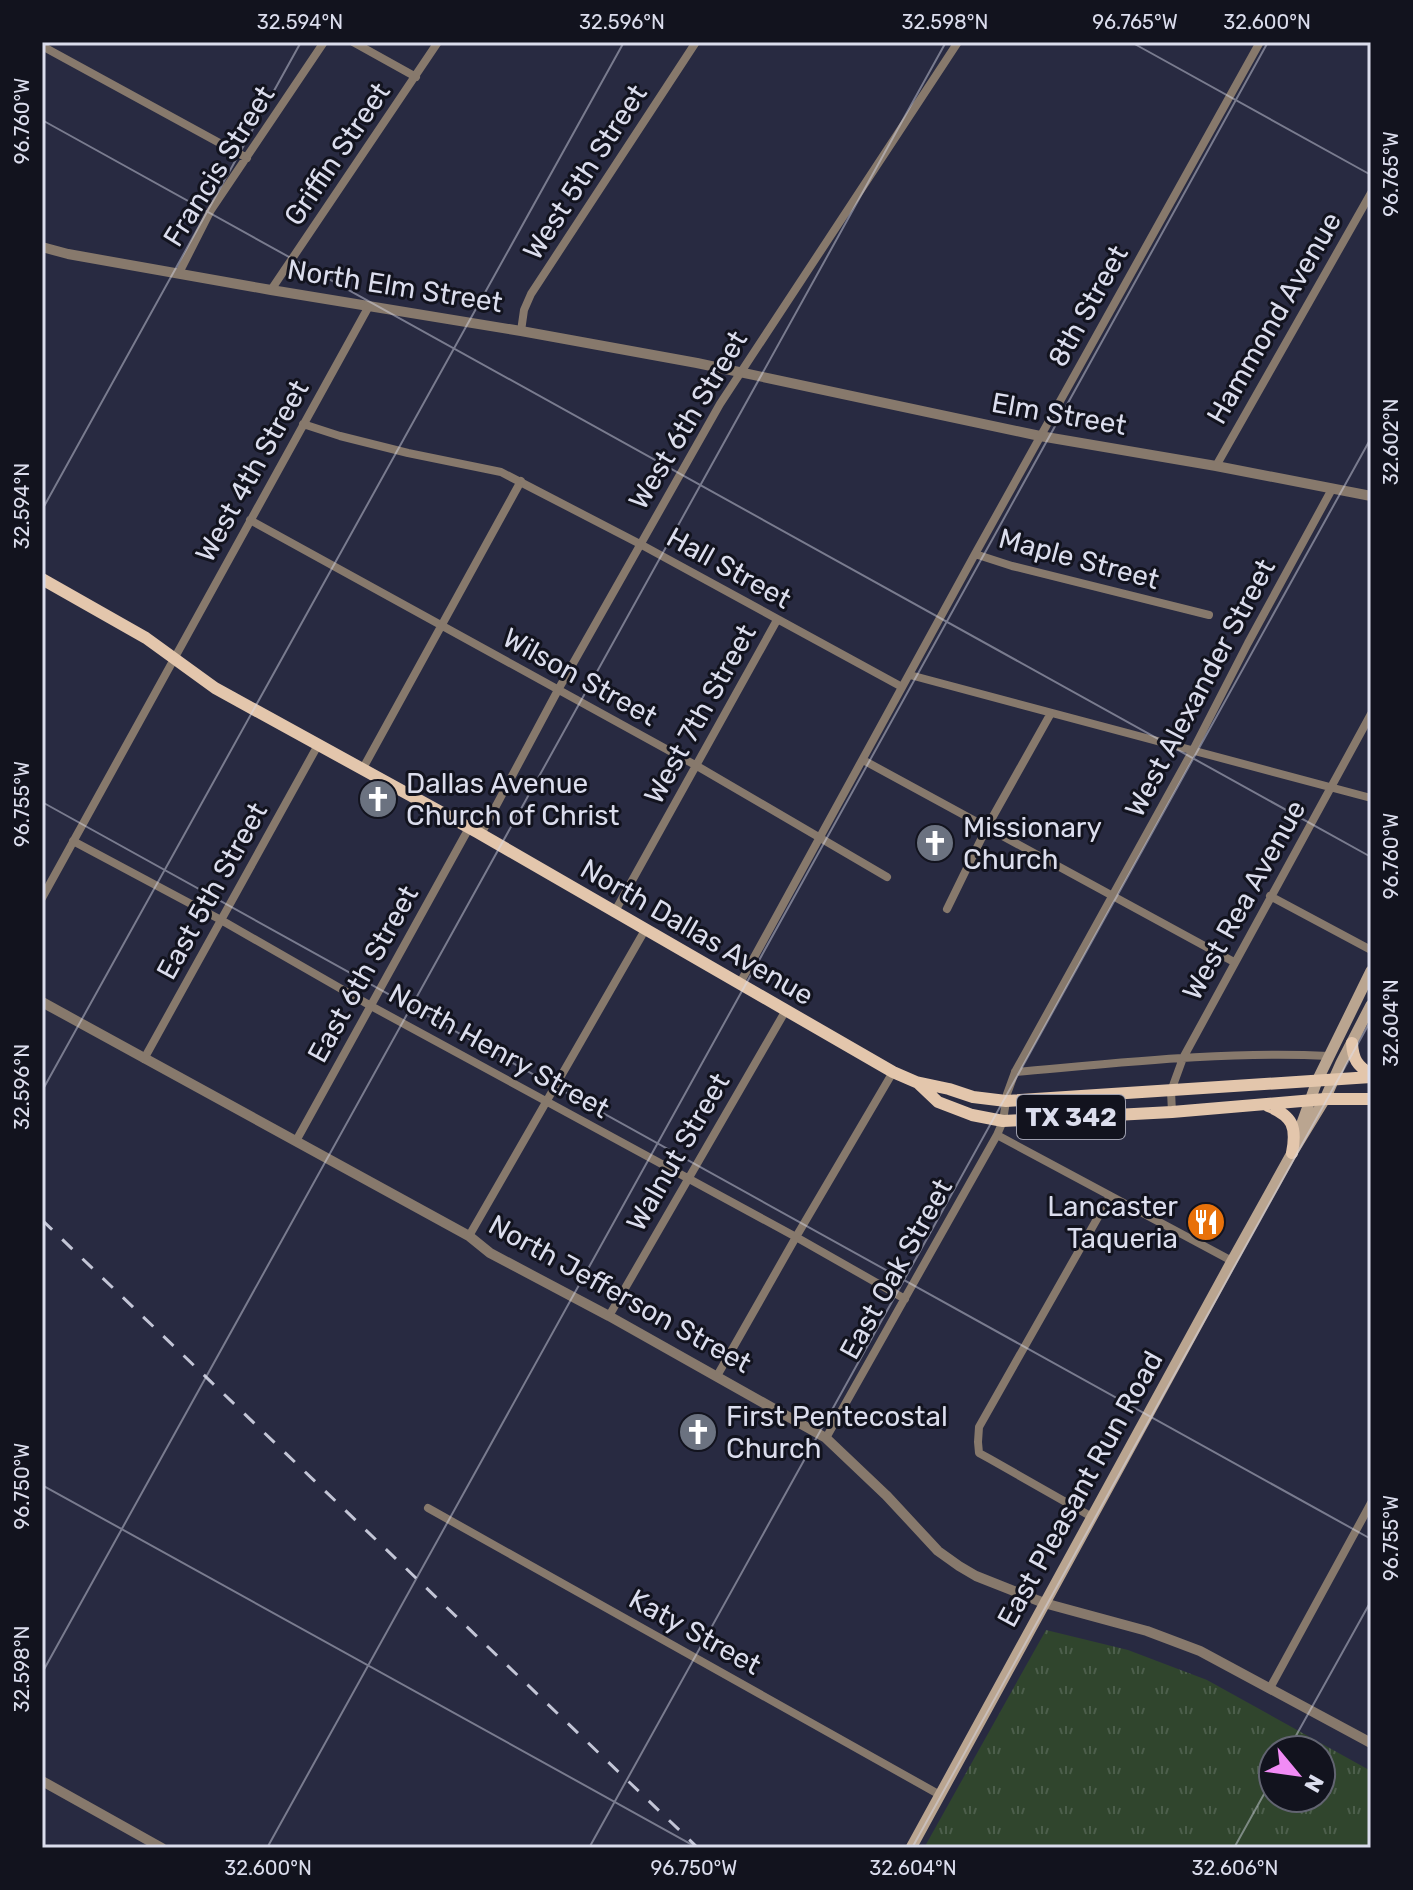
<svg xmlns="http://www.w3.org/2000/svg" width="1413" height="1890" viewBox="0 0 1413 1890" font-family="Rubik,sans-serif">
	<style>
		.grass { fill: url(#grass-tufts); fill-rule: evenodd }
		.lines { fill: none; stroke-linecap: round; stroke-linejoin: round }
		.minor { stroke: #87796c; stroke-width: 8 }
		.tertiary { stroke: #87796c; stroke-width: 10 }
		.secondary { stroke: #baa590; stroke-width: 11 }
		.primary { stroke: #e3c6ac; stroke-width: 12 }
		.rail { stroke: #c3c5d6; stroke-width: 3; stroke-dasharray: 14 14; stroke-linecap: butt }
		.ticks { fill: none; stroke: #dbdded; stroke-width: 2; stroke-opacity: 0.45 }
		.labels { text-anchor: middle; dominant-baseline: central; stroke-width: 6; stroke-linejoin: round; paint-order: stroke }
		.shield { fill: #12131e; stroke: #9fa0af; stroke-width: 2 }
		.shield-label { font-size: 26px; font-weight: bold; fill: #dbdded }
		.street-label { font-size: 28px; fill: #dbdded; stroke: #12131e }
		.poi-label { font-size: 28px; fill: #dbdded; stroke: #12131e; text-anchor: start }
		.neatline { fill: none; stroke: #dbdded; stroke-width: 3 }
		.ticks-label { font-size: 20px; text-anchor: middle; fill: #dbdded }
	</style>
	<defs>
		<pattern id="grass-tufts" width="24" height="20" patternUnits="userSpaceOnUse" patternTransform="scale(2)"><rect width="24" height="20" fill="#30452d"/><path d="M3 7l-1-3M5 7V3M7 7l1-3M15 17l-1-3M17 17v-4M19 17l1-3" fill="none" stroke="#4d5f4c"/></pattern>
	</defs>
	<rect width="100%" height="100%" fill="#282a41"/>
	<path class="grass" d="M1046,1630l82,20 79,30 164,91v77h-447zM1273,1750h48v48h-48z"/>
	<g class="lines">
		<path class="minor" d="M353,42l63,35
			M42,46l205,112
			M179,273l32,-63 113,-168
			M271,290l167,-248
			M521,331l3,-21 7,-16 165,-252
			M303,424l37,12 68,17 93,19 139,72 262,143
			M1216,466l155,-273
			M250,520l447,246 190,111
			M975,554l37,12 197,49
			M910,675l461,123
			M863,760l371,202
			M362,770l159,-289
			M481,834l77,-144 162,-286 238,-362
			M73,841l148,79 150,86 425,231 109,62
			M1270,896l101,54
			M42,898l327,-592
			M947,909l40,-82 64,-114
			M614,913l163,-293
			M740,983l235,-429 285,-512
			M144,1059l174,-314
			M1015,1072c104,-9 209,-21 314,-16
			M1172,1112l-1,-21 12,-33 188,-344
			M997,1135l235,126
			M296,1141l173,-313
			M469,1236l176,-306
			M609,1316l177,-306
			M717,1376l79,-139 97,-165
			M826,1438l171,-303 6,-14 4,-27 8,-22 178,-322 55,-107 84,-154
			M428,1508l512,287
			M1092,1517l-102,-58 -11,-6 -1,-11 1,-15 131,-231
			M1270,1688l101,-185"/>
		<path class="tertiary" d="M42,247l26,7 203,36 250,41 176,32 343,73 176,30 155,30
			M42,1002l427,234 21,17 119,63 217,122 60,57 52,56 21,15 17,10 68,27 103,28 53,20 171,92
			M42,1781l120,67"/>
		<path class="secondary" d="M1298,1134l19,-53 54,-110
			M911,1848l321,-587 60,-108 33,-54 16,-36 30,-58"/>
		<path class="primary" d="M42,579l104,59 69,50 262,144 416,240 23,10 33,7 24,8 33,4 365,-24
			M1352,1043c1,16 5,23 19,31
			M919,1084l19,18 34,13 31,6 169,-9 153,-13h46
			M1268,1106c25,10 29,21 24,47"/>
		<path class="rail" d="M42,1220l656,628"/>
	</g>
	<path class="ticks" d="M1131,42l240,133M42,120l1329,737M42,510l259,-468M42,802l1329,737M42,1091l582,-1049M42,1485l656,363M42,1673l904,-1631M1288,1750l83,-149M267,1848l1001,-1806M589,1848l782,-1410M912,1848l459,-828M1234,1848l39,-70"/>
	<defs>
		<g id="church-disc" transform="scale(2)"><circle r="9.5" fill="#6b7280" stroke="#12131e"/><path d="M-1.2-6h2.4v3.5h3.3v2.4h-3.3V6h-2.4V-.1h-3.3v-2.4h3.3Z" fill="#fff"/></g>
		<g id="restaurant-disc" transform="scale(2)"><circle r="9.5" fill="#e8710a" stroke="#12131e"/><path d="M-5-6h1v4h1v-4h1v4h1v-4h1v5L-1.5 .5V6h-2V.5L-5-1ZM5-6V6H3V1.5H1.5Q1.5-4 5-6Z" fill="#fff"/></g>
	</defs>
	<g fill-rule="evenodd">
		<use href="#church-disc" x="378" y="799"/>
		<use href="#church-disc" x="935" y="843"/>
		<use href="#restaurant-disc" x="1206" y="1222"/>
		<use href="#church-disc" x="698" y="1432"/>
	</g>
	<g class="labels">
		<rect class="shield" x="1017" y="1095" width="108" height="44" rx="6"/>
		<g class="shield-label">
			<text x="1071" y="1117">TX 342</text>
		</g>
		<g class="street-label">
			<text transform="translate(337 154) rotate(-56)">Griffin Street</text>
			<text transform="translate(219 166) rotate(-58)">Francis Street</text>
			<text transform="translate(585 172) rotate(-57)">West 5th Street</text>
			<text transform="translate(395 286) rotate(9)">North Elm Street</text>
			<text transform="translate(1088 306) rotate(-61)">8th Street</text>
			<text transform="translate(1274 318) rotate(-60)">Hammond Avenue</text>
			<text transform="translate(1059 414) rotate(10)">Elm Street</text>
			<text transform="translate(688 420) rotate(-59)">West 6th Street</text>
			<text transform="translate(252 471) rotate(-61)">West 4th Street</text>
			<text transform="translate(1079 559) rotate(15)">Maple Street</text>
			<text transform="translate(729 568) rotate(29)">Hall Street</text>
			<text transform="translate(580 677) rotate(29)">Wilson Street</text>
			<text transform="translate(1200 688) rotate(-62)">West Alexander Street</text>
			<text transform="translate(700 714) rotate(-61)">West 7th Street</text>
			<text transform="translate(212 891) rotate(-61)">East 5th Street</text>
			<text transform="translate(1244 900) rotate(-61)">West Rea Avenue</text>
			<text transform="translate(697 932) rotate(30)">North Dallas Avenue</text>
			<text transform="translate(363 974) rotate(-61)">East 6th Street</text>
			<text transform="translate(499 1051) rotate(29)">North Henry Street</text>
			<text transform="translate(678 1152) rotate(-60)">Walnut Street</text>
			<text transform="translate(896 1269) rotate(-61)">East Oak Street</text>
			<text transform="translate(620 1294) rotate(29)">North Jefferson Street</text>
			<text transform="translate(1080 1489) rotate(-61)">East Pleasant Run Road</text>
			<text transform="translate(695 1632) rotate(29)">Katy Street</text>
		</g>
		<g class="poi-label">
			<text x="406" y="783">Dallas Avenue<tspan x="406" dy="32">Church of Christ</tspan></text>
			<text x="963" y="827">Missionary<tspan x="963" dy="32">Church</tspan></text>
			<text x="1178" y="1206" text-anchor="end">Lancaster<tspan x="1178" dy="32">Taqueria</tspan></text>
			<text x="726" y="1416">First Pentecostal<tspan x="726" dy="32">Church</tspan></text>
		</g>
	</g>
	<rect width="1413" height="1890" fill="none" stroke="#12131e" stroke-width="88"/>
	<g transform="translate(1297 1774) rotate(119)"><circle r="38" fill="#12131e" stroke="#626471" stroke-width="2"/>
	<path d="M0-6L14 30L0 20L-14 30Z" fill="#f18bf5"/>
	<text y="-12" font-size="22" font-weight="bold" text-anchor="middle" fill="#dbdded">N</text>
	</g>
	<rect x="44" y="44" width="1325" height="1802" class="neatline"/>
	<g class="ticks-label">
		<text x="300" y="29">32.594°N</text>
		<text x="622" y="29">32.596°N</text>
		<text x="945" y="29">32.598°N</text>
		<text x="1135" y="29">96.765°W</text>
		<text x="1267" y="29">32.600°N</text>
		<text transform="translate(22 121) rotate(-90)" y="7">96.760°W</text>
		<text transform="translate(1391 174) rotate(-90)" y="7">96.765°W</text>
		<text transform="translate(1391 442) rotate(-90)" y="7">32.602°N</text>
		<text transform="translate(22 506) rotate(-90)" y="7">32.594°N</text>
		<text transform="translate(22 804) rotate(-90)" y="7">96.755°W</text>
		<text transform="translate(1391 856) rotate(-90)" y="7">96.760°W</text>
		<text transform="translate(1391 1023) rotate(-90)" y="7">32.604°N</text>
		<text transform="translate(22 1087) rotate(-90)" y="7">32.596°N</text>
		<text transform="translate(22 1486) rotate(-90)" y="7">96.750°W</text>
		<text transform="translate(1391 1538) rotate(-90)" y="7">96.755°W</text>
		<text transform="translate(22 1669) rotate(-90)" y="7">32.598°N</text>
		<text x="268" y="1875">32.600°N</text>
		<text x="694" y="1875">96.750°W</text>
		<text x="913" y="1875">32.604°N</text>
		<text x="1235" y="1875">32.606°N</text>
	</g>
</svg>
